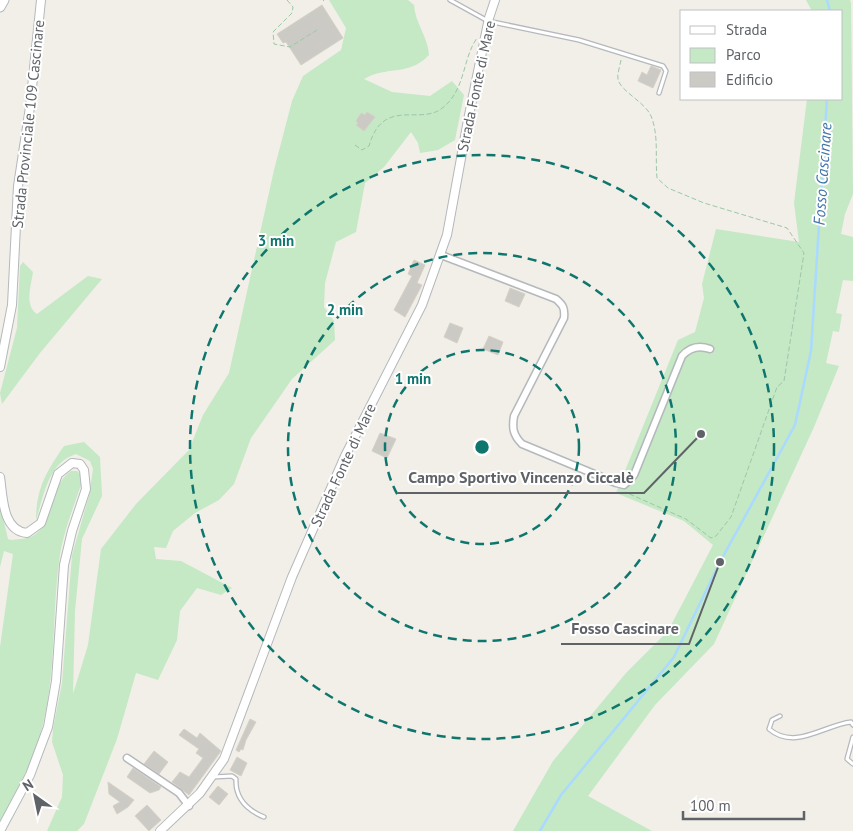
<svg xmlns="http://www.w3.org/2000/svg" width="853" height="831" viewBox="0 0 853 831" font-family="'PT Sans',sans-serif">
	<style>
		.green { fill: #c5e8c5 }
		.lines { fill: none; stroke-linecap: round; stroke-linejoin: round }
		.stream { stroke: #aadaff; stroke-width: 2.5 }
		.building { fill: #cccac5; stroke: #d6d1c6 }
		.service-casing { stroke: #b5b8bc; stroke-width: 5.5 }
		.minor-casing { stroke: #b5b8bc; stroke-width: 9 }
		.tertiary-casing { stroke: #b5b8bc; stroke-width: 10 }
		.secondary-casing { stroke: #b6babf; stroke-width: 11 }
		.path { stroke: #9cc7a9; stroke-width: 1; stroke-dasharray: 5 2.5; stroke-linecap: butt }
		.service { stroke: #fff; stroke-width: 3 }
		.minor { stroke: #fff; stroke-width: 6 }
		.tertiary { stroke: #fff; stroke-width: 8 }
		.secondary { stroke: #fff; stroke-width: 9 }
		.ring { fill: none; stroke: #0f766e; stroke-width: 2.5; stroke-dasharray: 9 6 }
		.labels { text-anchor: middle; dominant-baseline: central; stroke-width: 4; stroke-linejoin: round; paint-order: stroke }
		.street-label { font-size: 15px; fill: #5f6368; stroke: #fff }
		.water-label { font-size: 16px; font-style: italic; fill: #4174aa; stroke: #fff }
		.centre { fill: #0f766e; stroke: #fff; stroke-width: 2.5 }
		.ring-label { font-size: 15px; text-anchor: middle; font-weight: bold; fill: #0f766e; stroke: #fff; stroke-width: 4; stroke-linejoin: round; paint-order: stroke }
		.leader { fill: none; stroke: #5f6368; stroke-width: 2 }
		.callout-dot { fill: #5f6368; stroke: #fff; stroke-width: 2 }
		.callout-label { font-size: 16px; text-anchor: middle; font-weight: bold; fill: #5f6368; stroke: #fff; stroke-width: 4; stroke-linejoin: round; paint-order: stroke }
	</style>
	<rect width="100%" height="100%" fill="#f1efe8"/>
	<path class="green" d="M329,0h79l6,5c1,18 14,32 15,50 -21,22 -41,10 -65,24l28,13 38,4 22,-15 12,14 -9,45 -17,10 -18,3 -2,-10 -7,-11 -27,35 -19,16 -9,49 -20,10 -11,41 -1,24 10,14 1,19 -43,39 -41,59 -17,46 -15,16 -24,13 -22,18 -7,17 -12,-1 2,12 25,2 51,27 -11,7 -24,-7 -17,23 -3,29 -19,40 -22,-7 -19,66 -33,85 -7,7h-30l15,-34 1,-22 -11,-33 1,-13 9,-46 10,-128 17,-59 4,-27 -3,-8 -14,-7c-28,9 -32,41 -40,66 0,-31 10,-48 28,-74l20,-4 16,15 2,39 -20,43 -7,72 -2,83 15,-49 13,-96 35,-45 53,-54 14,-35 26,-42 45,-203 18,-69 11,-25 38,-26 5,-22z
		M806,0h44l1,3 2,191 -8,20 -4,20 12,3v44l-10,-1 -7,33 6,1 -3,18 -6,-1 -7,32 13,3 -25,61 -100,217 -59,61 -67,91 64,35h-139l40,-70 73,-88 42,-42 45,-86 -29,-24 -68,-28 62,-153 17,-8 9,-34 -2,-14 14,-55 83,13 -5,-39 13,-104h35v-88h-30z
		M23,262l10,10c-2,14 -9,33 4,42l51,-38 14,3 -62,74 -38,51 -2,-11 17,-65 3,-62z
		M71,471h6l5,5v6c-9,27 -20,53 -23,80 -7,54 -3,109 -16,162 -8,34 -26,68 -43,97v-174l13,-93 -9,-3 -4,16v-61l8,33c5,2 7,0 12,0 38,-2 25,-51 51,-68z"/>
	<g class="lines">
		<path class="stream" d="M827,0l3,11
			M540,831l21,-36 113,-138 46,-95 75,-137 16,-74 16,-252"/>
	</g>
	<path class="building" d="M322,5l21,33 -42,27 -15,-23 -3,1 -6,-9z
		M651,66l10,4 -8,18 -15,-7 4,-9 5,3z
		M367,112l8,5 -11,14 -8,-6 2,-2 -2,-2 5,-8 4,2z
		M414,260l11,5 -8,18 5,2 -17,32 -11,-7 18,-34 -4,-2z
		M510,288l15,6 -6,13 -14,-6z
		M450,323l13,5 -6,15 -13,-6z
		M489,336l14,6 -5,13 -15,-6z
		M380,433l16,6 -9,19 -15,-7z
		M250,719l6,3 -10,18 -3,10 -2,-1 -2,3 -3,-2z
		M184,729l13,9 3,-5 21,18 -32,44 -17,-13 8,-10 9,5 14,-19 -7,-5 3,-4 -20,-14z
		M154,751l14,11 -9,12 -15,-10z
		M237,757l10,6 -6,13 -11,-6z
		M133,768l28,19 -2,3 -9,3 -23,-16z
		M108,782l26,18 -6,7 -11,7 -4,-8 7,-4 -11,-8z
		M218,786l10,8 -9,11 -10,-8z
		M147,805l14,15 -12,11 -14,-15z"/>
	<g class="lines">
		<g class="service-casing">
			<path id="service" d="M450,0l38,21 91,19 84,26 3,5 -7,22
				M780,716l-8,4 -3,9c26,22 55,-4 82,-7l2,3
				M853,737l-6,22 6,5
				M213,777l19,-1 4,3c-1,19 11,31 28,38"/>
		</g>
		<g class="minor-casing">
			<path id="minor" d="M441,255l115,44c7,6 9,9 8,19l-50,98c-2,12 -1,19 8,28l94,39 8,2 10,-10 48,-119c8,-9 17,-11 28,-7
				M127,758l52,35 10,13"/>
		</g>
		<g class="tertiary-casing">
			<path id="tertiary" d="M0,367l12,-62 6,-119 12,-79 11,-107
				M0,477c3,19 2,54 27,56l14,-10 17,-49 14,-11 8,1 4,6 2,19 -14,42 -8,34 -8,116 -8,46 -18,48 -30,56
				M160,831l40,-38 24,-34 68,-182 53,-121 77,-151 25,-70 21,-115 21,-102 6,-18"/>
		</g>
		<g class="secondary-casing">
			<path id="secondary" d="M0,7l4,-7"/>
		</g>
		<path class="path" d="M287,0l6,7 -1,6 -19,19 1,12 16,3 27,-17
			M323,0l1,1
			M621,60c-1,6 -4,14 -3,19 2,12 27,23 33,37 8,19 4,42 6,62l11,10 36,15 83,25 17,25 -20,128 -7,6 -46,130 -15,19 -5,2 -25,-19 -61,-27
			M355,145l7,5 7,-4c14,-49 50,-21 72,-37 25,-18 21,-50 36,-71"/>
		<use href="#service" class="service"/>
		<use href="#minor" class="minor"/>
		<use href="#tertiary" class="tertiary"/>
		<use href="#secondary" class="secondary"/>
	</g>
	<g class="ring">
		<circle cx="482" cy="447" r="97"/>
		<circle cx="482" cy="447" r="194"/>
		<circle cx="482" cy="447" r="292"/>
	</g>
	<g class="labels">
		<g class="street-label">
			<text transform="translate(476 86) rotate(-78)">Strada Fonte di Mare</text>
			<text transform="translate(28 124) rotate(-84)">Strada Provinciale 109 Cascinare</text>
			<text transform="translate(343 465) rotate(-65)">Strada Fonte di Mare</text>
		</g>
		<g class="water-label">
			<text transform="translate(822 174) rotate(-86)">Fosso Cascinare</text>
		</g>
	</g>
	<circle cx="482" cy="447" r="8" class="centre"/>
	<g class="ring-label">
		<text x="276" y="246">3 min</text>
		<text x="345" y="315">2 min</text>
		<text x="413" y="384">1 min</text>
	</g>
	<path class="leader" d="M701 434L644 493H398M720 562L689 644H561"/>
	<g class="callout-dot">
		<circle cx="701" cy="434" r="5"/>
		<circle cx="720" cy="562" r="5"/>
	</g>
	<g class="callout-label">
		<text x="521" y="483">Campo Sportivo Vincenzo Ciccalè</text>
		<text x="625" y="634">Fosso Cascinare</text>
	</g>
	<rect x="680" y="10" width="162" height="90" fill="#ffffff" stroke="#bfc1c3"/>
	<rect x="690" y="26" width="25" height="8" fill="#ffffff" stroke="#bfc1c3"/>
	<text x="726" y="35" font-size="15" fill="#5f6368">Strada</text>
	<rect x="690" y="48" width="25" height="15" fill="#c5e8c5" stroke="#bfc1c3"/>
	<text x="726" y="60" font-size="15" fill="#5f6368">Parco</text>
	<rect x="690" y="72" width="25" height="15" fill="#cccac5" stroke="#bfc1c3"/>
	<text x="726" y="85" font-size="15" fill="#5f6368">Edificio</text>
	<g transform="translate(35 796) rotate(327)" stroke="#ffffff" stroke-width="4" paint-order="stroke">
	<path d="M0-4L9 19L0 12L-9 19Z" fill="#5f6368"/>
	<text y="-8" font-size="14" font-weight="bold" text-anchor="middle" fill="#5f6368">N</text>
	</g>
	<path d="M683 811v8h121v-8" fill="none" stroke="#5f6368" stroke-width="2.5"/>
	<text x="690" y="811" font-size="15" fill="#5f6368" stroke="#ffffff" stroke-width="4" paint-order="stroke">100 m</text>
</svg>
